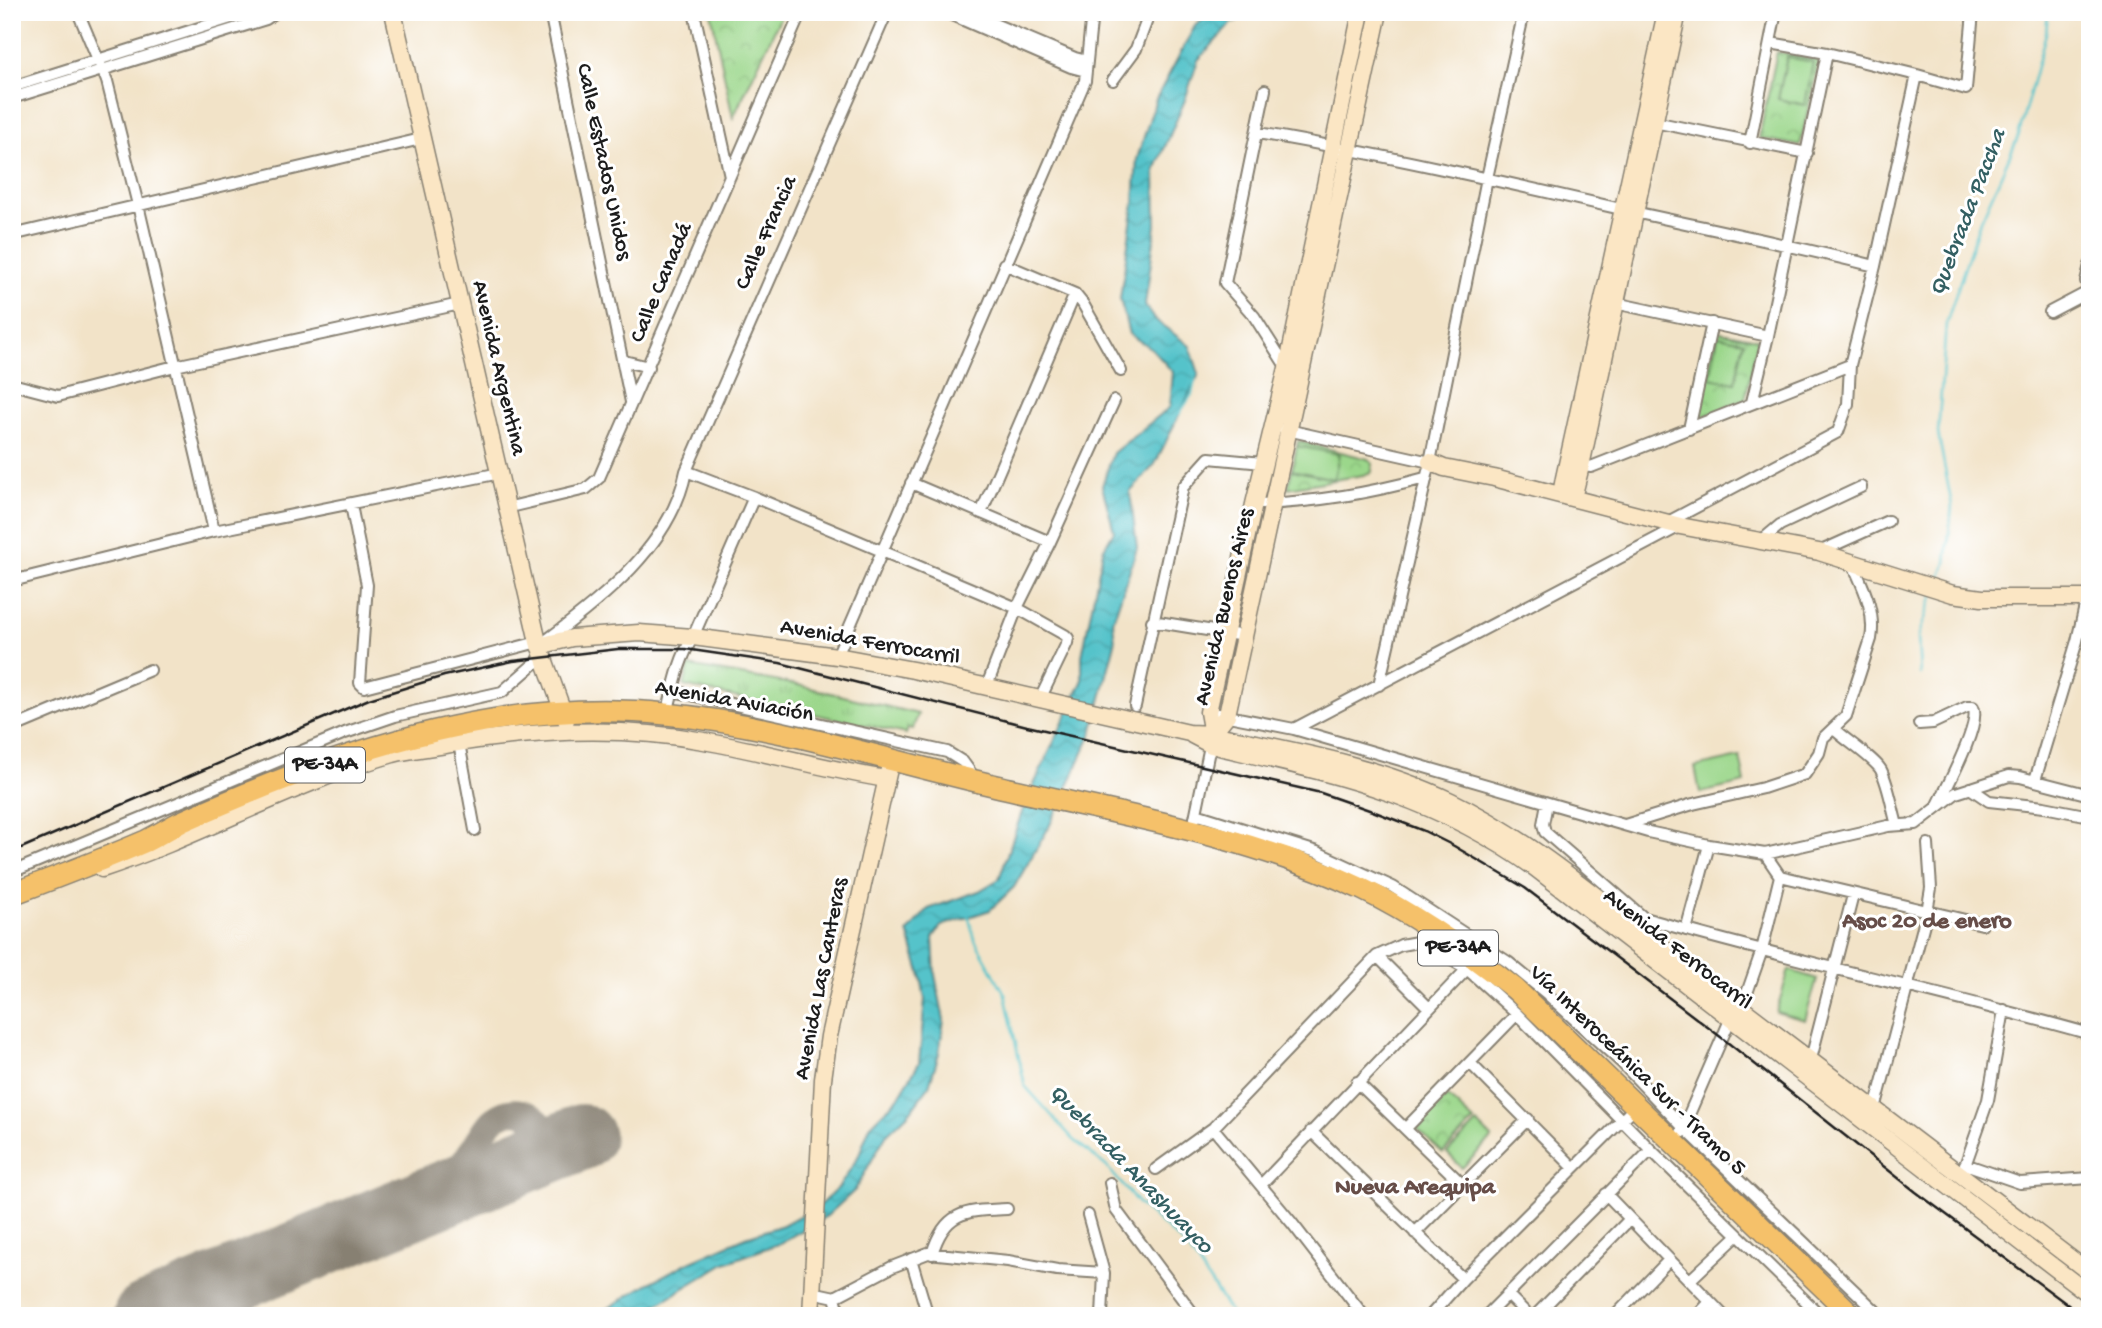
<svg xmlns="http://www.w3.org/2000/svg" width="2102" height="1328" viewBox="0 0 2102 1328" font-family="'Gochi Hand',sans-serif">
	<style>
		.grass { fill: url(#grass-tufts); stroke: #5c7a54; stroke-width: 2 }
		.park { fill: url(#park-crowns); stroke: #5c7a54; stroke-width: 2 }
		.garden { fill: #9bd78b; stroke: #5c7a54; stroke-width: 2 }
		.water { fill: url(#water-waves); stroke: #387073; stroke-width: 2 }
		.lines { fill: none; stroke-linecap: round; stroke-linejoin: round }
		.stream { stroke: #55c3ca; stroke-width: 2.5 }
		.taxiway { stroke: #878072; stroke-width: 26 }
		.runway { stroke: #878072; stroke-width: 66 }
		.street-casing { stroke: #878072; stroke-width: 14 }
		.secondary-casing { stroke: #878072; stroke-width: 19 }
		.highway-casing { stroke: #878072; stroke-width: 24 }
		.street { stroke: #fff; stroke-width: 10 }
		.secondary { stroke: #fbe6c4; stroke-width: 16 }
		.highway { stroke: #f5c16b; stroke-width: 21 }
		.rail { stroke: #1c1c1c; stroke-width: 2.5 }
		.labels { text-anchor: middle; dominant-baseline: central; stroke-width: 6; stroke-linejoin: round; paint-order: stroke }
		.shield { fill: #fff; stroke: #606060; stroke-width: 2 }
		.shield-label { font-size: 21px; font-weight: bold; fill: #1c1c1c }
		.street-label { font-size: 23px; fill: #1c1c1c; stroke: #fff }
		.water-label { font-size: 24px; font-style: italic; fill: #335f62; stroke: #fff }
		.neighbourhood-label { font-size: 24px; font-weight: bold; fill: #664d48; stroke: #fff }
	</style>
	<defs>
		<pattern id="grass-tufts" width="24" height="20" patternUnits="userSpaceOnUse" patternTransform="scale(1.75)"><rect width="24" height="20" fill="#9bd78b"/><path d="M3 7l-1-3M5 7V3M7 7l1-3M15 17l-1-3M17 17v-4M19 17l1-3" fill="none" stroke="#85b877"/></pattern>
		<pattern id="park-crowns" width="20" height="18" patternUnits="userSpaceOnUse" patternTransform="scale(1.75)"><rect width="20" height="18" fill="#9bd78b"/><path d="M2 6a3 3 0 1 1 6 0M12 15a3 3 0 1 1 6 0" fill="none" stroke="#85b877"/></pattern>
		<pattern id="water-waves" width="16" height="10" patternUnits="userSpaceOnUse" patternTransform="scale(1.75)"><rect width="16" height="10" fill="#55c3ca"/><path d="M0 5q4-4 8 0t8 0" fill="none" stroke="#49a7ad"/></pattern>
	</defs>
	<rect width="100%" height="100%" fill="#fff"/>
	<filter id="ink" filterUnits="userSpaceOnUse"><feTurbulence type="fractalNoise" baseFrequency=".0143" numOctaves="2"/><feDisplacementMap in="SourceGraphic" scale="14" xChannelSelector="R" yChannelSelector="G"/><feConvolveMatrix kernelMatrix="1 2 1 2 8 2 1 2 1" color-interpolation-filters="sRGB"/></filter>
	<filter id="wash" filterUnits="userSpaceOnUse"><feTurbulence type="fractalNoise" baseFrequency=".00686" numOctaves="4" result="noise"/><feDisplacementMap in="SourceGraphic" scale="28" xChannelSelector="R" yChannelSelector="G"/><feGaussianBlur stdDeviation="1.57" result="paint"/><feColorMatrix in="noise" values="0 0 0 0 0 0 0 0 0 0 0 0 0 0 0 0 0 1.4 0 .05"/><feComposite in="paint" operator="in"/></filter>
	<g filter="url(#wash)">
		<rect width="100%" height="100%" fill="#f2e3c8"/>
		<path class="grass" d="M689,666l109,19 120,29 -5,15 -5,-1 -2,6 -222,-48z"/>
		<path class="park" d="M711,12h72l-50,106z
			M1777,52l42,8 -19,86 -41,-8z
			M1716,331l42,8 -13,61 -46,18z
			M1298,441l70,18 4,4v9l-3,2 -81,14z
			M1447,1096l27,25 -31,32 -27,-25z"/>
		<path class="garden" d="M1787,57l26,5 -8,43 -27,-6z
			M1718,336l26,5 -9,42 -25,-5z
			M1297,446l42,8 -5,25 -42,-9z
			M1740,757l5,26 -45,10 -5,-26z
			M1789,970l28,9 -12,41 -29,-8z
			M1477,1123l15,15 -30,30 -15,-15z"/>
		<path class="water" d="M1214,12h37l-20,12 -33,36 -13,40 -30,70 1,55 -11,80 8,13 37,28 9,28 -44,90 -25,28 7,56 -24,73 2,22 -23,90 -43,94 -35,60 -24,23 -49,16 -8,12 2,37 9,45 -5,33 -10,33 -20,27 -23,22 -31,55 -28,26 -49,28 -53,19 -87,53h-42l44,-28 49,-26 57,-25 37,-12 38,-21 18,-17 19,-30 12,-31 28,-28 21,-35 6,-64 -4,-23 -13,-44 20,-23 51,-18 20,-12 25,-73 58,-124v-26l21,-106 11,-19 -12,-45 11,-33 57,-46 3,-35 -21,-23 -23,-15 -9,-35 14,-96 3,-44 19,-60 39,-73z"/>
		<g class="lines">
			<path class="stream" d="M1179,414l13,-20 3,-15
				M1938,583l8,-20 6,-57 -14,-73 8,-109 32,-97 40,-90 28,-104 2,-21
				M1920,674l-2,-37 15,-41
				M968,915l7,25 30,54 20,92 48,53 34,28 31,36 49,44 46,69"/>
			<path class="taxiway" d="M432,1200c17,-15 30,-36 43,-55 6,-8 11,-20 19,-26 38,-30 81,35 38,56 -11,5 -21,2 -32,3 -9,1 -18,3 -27,5"/>
			<path class="runway" d="M146,1316l436,-179"/>
		</g>
	</g>
	<g filter="url(#ink)">
		<g class="lines">
			<g class="street-casing">
				<path id="street" d="M78,12l29,69 31,124 76,326
					M550,12l81,390
					M694,12l36,164
					M945,12l126,55 15,4
					M966,12l109,46 12,3
					M1770,43l57,10 90,22
					M1113,80l23,-31 14,-37
					M12,87l238,-75
					M1265,90l-40,193 29,33 33,52
					M12,98l254,-79 10,-7
					M1654,122l153,31
					M1258,133c122,21 242,48 363,76 85,19 170,36 254,57
					M1750,143l26,-131
					M12,235l409,-96
					M1004,264l71,30 8,10 38,67
					M2090,265l-4,16 4,12
					M1615,303l153,33
					M2050,312l40,-21
					M624,361l25,6
					M12,384l46,12 117,-30 285,-62
					M1752,402l16,-66 59,-283
					M1283,429l147,33
					M1689,429l23,-106
					M1575,465l16,2 259,-102
					M686,471l201,-459
					M911,483l139,59
					M1254,504c60,-1 113,-10 171,-26
					M351,505l16,80 -7,98 4,4 174,-45
					M506,508l80,-19 13,-11 202,-466
					M981,513l94,-219
					M1668,522l170,-90 10,-28 2,-39 25,-99 42,-191 49,14 7,-77
					M1761,541l19,-16 81,-38
					M1819,552l69,-31
					M12,581l202,-50 286,-58
					M1152,621l92,15
					M544,642c57,-42 128,-97 142,-171l68,26 263,111 48,27 3,3 -1,5 -27,56
					M837,656l248,-575 7,-69
					M1379,685l51,-223 57,-284 37,-166
					M986,688l31,-80 33,-66 64,-141
					M673,691l274,61 16,10 13,18
					M1135,706l48,-219 26,-29 54,5
					M1208,712l86,17 354,103 61,13 56,9 123,-28 28,-2 40,-31 53,-17 11,1 70,18
					M667,714c7,-27 11,-53 26,-77l61,-140
					M1919,724l14,-1 34,-16h6c9,16 -26,79 -35,98
					M12,728l138,-58
					M1294,729l386,-203
					M1834,729c11,11 40,29 47,41 8,16 11,38 16,55
					M459,743l16,87
					M2035,780l42,-139 10,-44
					M1970,788l19,13 55,6 46,9
					M1547,803l-4,21 2,8 99,86
					M1196,814l121,38 76,35 115,75 39,32 74,68 62,65 198,189
					M1195,818l16,-77
					M1625,825l68,-21 70,-16 42,-14 14,-21 4,-15 23,-22 25,-77c5,-28 -8,-52 -19,-77
					M1765,854l15,22 202,48
					M12,872l333,-139 50,-17 107,-24 40,-35
					M1626,925l18,-7c148,43 298,74 446,116
					M1686,930l23,-85
					M1377,956l52,52
					M1811,1059l42,-164
					M1470,1063l104,105
					M1357,1082l105,102
					M1875,1109l52,-197 4,-24 -3,-44
					M1213,1128l79,95 72,93
					M1406,1128l111,-114
					M1311,1131l152,148
					M1681,1133l49,-113 17,-27 15,-43 18,-74
					M1965,1164l55,19 70,-5
					M1156,1169l57,-41 164,-172 24,-11 16,-3 8,2 42,25 50,45 134,136 170,166
					M1962,1174l26,-74 16,-90
					M1110,1183l6,27 79,106
					M1261,1185l206,-216
					M1606,1194l118,122
					M1088,1215l16,58 -2,43
					M1415,1233l113,-114
					M932,1254c13,-44 34,-43 75,-45
					M911,1259l17,57
					M1691,1279l47,-44
					M812,1292l23,5 57,-30 36,-14 80,8 49,9 47,3
					M1507,1294l22,22
					M835,1297l5,19
					M1430,1316l33,-37 174,-174
					M1486,1316l165,-166
					M1535,1316l94,-96
					M1615,1316l54,-56
					M1697,1316l13,-14"/>
			</g>
			<g class="secondary-casing">
				<path id="secondary" d="M393,12l145,630 28,78
					M1430,462l14,6 50,10 186,48 139,26 134,42 29,4h108
					M1567,497l8,-7 6,-24 97,-454
					M1567,497l-5,-8 2,-11 102,-466
					M539,646l33,-8 67,-5 54,4 144,19 76,14 276,63 23,1c82,17 164,31 239,67 85,41 155,105 230,161 137,103 273,207 409,311
					M1212,734l15,-19 152,-703
					M1212,734l-4,-22 46,-208 33,-136 74,-356
					M1192,735l19,10c121,29 220,48 324,123l555,427
					M102,869c99,-33 191,-86 291,-115 19,-5 39,-6 58,-10 84,-14 169,-18 253,-3 61,11 121,28 182,38
					M811,1316l12,-237 6,-43 60,-267"/>
			</g>
			<g class="highway-casing">
				<path id="highway" d="M12,894c45,-17 90,-34 134,-53 12,-6 23,-13 35,-19 99,-44 203,-85 310,-102 57,-9 117,-12 175,-6 113,11 225,48 335,73 121,28 248,48 361,102 54,26 106,63 153,100l338,327"/>
			</g>
			<use href="#street" class="street"/>
			<use href="#secondary" class="secondary"/>
			<use href="#highway" class="highway"/>
			<path class="rail" d="M12,852l357,-153 75,-23 69,-15 105,-12h67l95,14 247,63 294,67 54,19 49,19 30,15 71,42 197,150 194,154 167,124"/>
		</g>
	</g>
	<g class="labels">
		<g class="shield">
			<rect x="285" y="747.5" width="80" height="35" rx="5"/>
			<rect x="1418" y="930.5" width="80" height="35" rx="5"/>
		</g>
		<g class="shield-label">
			<text x="325" y="765">PE-34A</text>
			<text x="1458" y="948">PE-34A</text>
		</g>
		<g class="street-label">
			<text transform="translate(603 162) rotate(78)">Calle Estados Unidos</text>
			<text transform="translate(767 233) rotate(-66)">Calle Francia</text>
			<text transform="translate(662 283) rotate(-67)">Calle Canadá</text>
			<text transform="translate(498 368) rotate(77)">Avenida Argentina</text>
			<text transform="translate(1225 607) rotate(-77)">Avenida Buenos Aires</text>
			<text transform="translate(870 643) rotate(10)">Avenida Ferrocarril</text>
			<text transform="translate(734 702) rotate(10)">Avenida Aviación</text>
			<text transform="translate(1677 950) rotate(38)">Avenida Ferrocarril</text>
			<text transform="translate(822 979) rotate(-79)">Avenida Las Canteras</text>
			<text transform="translate(1637 1071) rotate(44)">Vía Interoceánica Sur - Tramo 5</text>
		</g>
		<g class="water-label">
			<text transform="translate(1969 213) rotate(-69)">Quebrada Paccha</text>
			<text transform="translate(1130 1170) rotate(46)">Quebrada Anashuayco</text>
		</g>
		<g class="neighbourhood-label">
			<text x="1927" y="922">Asoc 20 de enero</text>
			<text x="1415" y="1188">Nueva Arequipa</text>
		</g>
	</g>
	<rect width="2102" height="1328" fill="none" stroke="#fff" stroke-width="42"/>
</svg>
